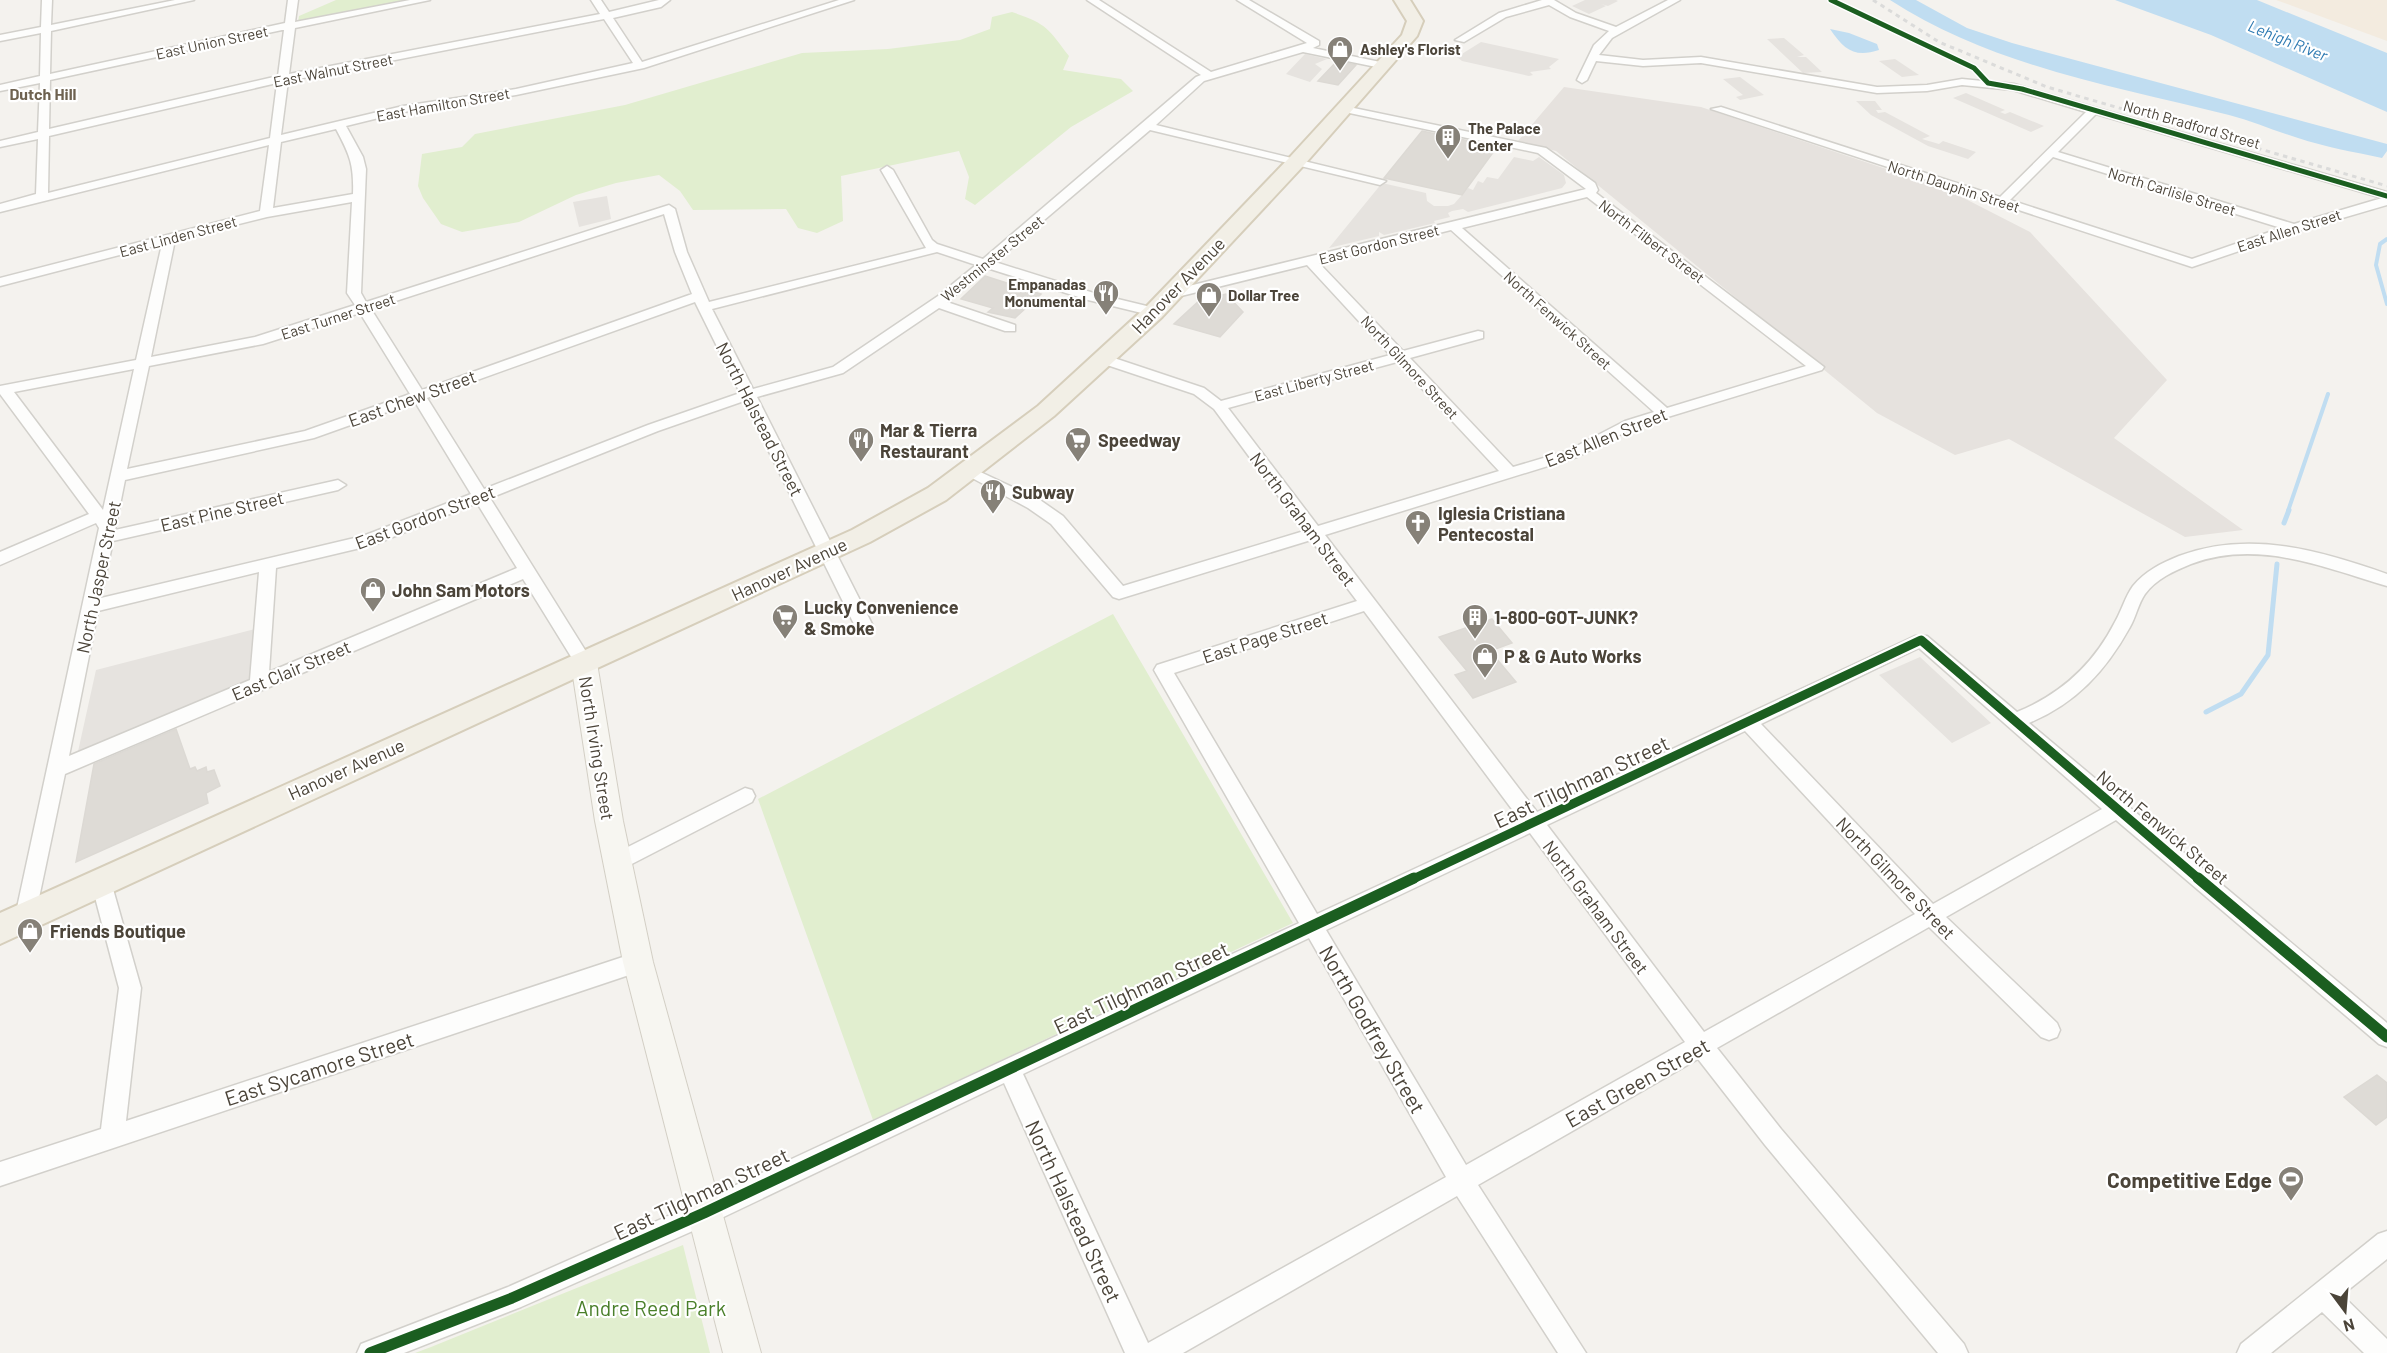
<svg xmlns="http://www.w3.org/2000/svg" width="2387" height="1353" viewBox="0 0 2387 1353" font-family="Barlow,sans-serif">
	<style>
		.commercial { fill: #f3ebdf }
		.industrial { fill: #e6e2de }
		.green { fill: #e1eecf }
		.parking { fill: #e6e3df }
		.water { fill: #c0ddf1 }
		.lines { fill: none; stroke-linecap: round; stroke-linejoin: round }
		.stream-far1 { stroke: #c0ddf1; stroke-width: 4 }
		.stream { stroke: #c0ddf1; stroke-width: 5 }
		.building { fill: #dedbd6; stroke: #dcd9d4; stroke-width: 1.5 }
		.minor-casing { stroke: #d2d0cb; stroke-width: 3 }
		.secondary-casing { stroke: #d3cfc5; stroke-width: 2 }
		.primary-casing { stroke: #d6cebb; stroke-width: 4 }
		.minor { fill: #fdfdfc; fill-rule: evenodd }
		.secondary { fill: #f7f6f1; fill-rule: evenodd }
		.primary { fill: #f2efe6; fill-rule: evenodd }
		.rail { stroke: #dbdbda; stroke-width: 3; stroke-dasharray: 4.5 4.5; stroke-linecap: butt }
		.cycleway-far2-casing { stroke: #fff; stroke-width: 8 }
		.cycleway-far1-casing { stroke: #fff; stroke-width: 13 }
		.cycleway-casing { stroke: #fff; stroke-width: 15 }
		.cycleway-far2 { stroke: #1b5e20; stroke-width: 5 }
		.cycleway-far1 { stroke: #1b5e20; stroke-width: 9 }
		.cycleway { stroke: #1b5e20; stroke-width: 11 }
		.labels { text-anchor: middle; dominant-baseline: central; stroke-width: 4.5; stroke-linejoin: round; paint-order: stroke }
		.far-street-label { font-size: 15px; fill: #4b4439; stroke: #fff }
		.far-poi-label { font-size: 15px; font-weight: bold; fill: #4b4439; stroke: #fff; text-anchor: start }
		.far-water-label { font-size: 16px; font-style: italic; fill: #2e7ab2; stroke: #fff }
		.far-neighbourhood-label { font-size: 16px; font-weight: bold; fill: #6e6250; stroke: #fff }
		.street-label { font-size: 18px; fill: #4b4439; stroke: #fff }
		.poi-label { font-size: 18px; font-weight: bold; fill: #4b4439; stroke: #fff; text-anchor: start }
		.near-street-label { font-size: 21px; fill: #4b4439; stroke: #fff }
		.near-poi-label { font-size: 21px; font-weight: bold; fill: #4b4439; stroke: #fff; text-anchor: end }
		.near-park-label { font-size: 21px; fill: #4a7f2a; stroke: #fff }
	</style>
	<rect width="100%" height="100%" fill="#f4f2ee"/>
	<path class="commercial" d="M2276,0h111v41l-97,-36z"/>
	<path class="industrial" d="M1564,87l137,20 245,82 84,43 137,148 -53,58 129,92 -58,7 -176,-98 -54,16 -78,-42 -321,-262 -38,-10z"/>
	<path class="green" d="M336,0h81l-119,22 1,-6z
		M1012,12c35,12 35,15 57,44l-6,14 58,9 12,12 -62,36 -96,78 -10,-6 4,-22 -10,-26 -118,25 2,45 -26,12 -19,-5 -12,-19 -93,1 -13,-19 -21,-16 -43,8 -40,12 -57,27 -57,10 -21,-8 -18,-26 -5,-12 4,-32 40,-7 13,-13 150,-29 177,-52 86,-4 72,-9 30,-11 2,-12z
		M1113,614l180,309 -420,197 -115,-321z
		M683,1245l27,108h-295l16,-6z"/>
	<path class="parking" d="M1585,0h31l2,1 -10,5 -7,-2 5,2 -17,8 -17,-8z
		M1784,38l20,17 -7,2h9l16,15 -19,1 -36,-34z
		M1481,42l78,17 -10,8 2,2 -21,3 3,3 -4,1 -67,-15 -5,-4z
		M1305,54l22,5 -12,5 7,5 -12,13 -24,-8z
		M1895,59l24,16 -17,2 -23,-16z
		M1740,77l24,18 -24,5 -4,-3 7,-2 -20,-16z
		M1966,93l39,17 -5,2 5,2 5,-2 34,14 -13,6 -78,-34z
		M1856,101h19l7,9h-6l2,3 7,-1 45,24 -8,3 17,5 4,-3 33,11 -8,7 -40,-13 -57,-31z
		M1514,157l19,4 6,-4 25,18 2,8 -4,5 -94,24 -5,-3 -11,2 -4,2 2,4 -16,4 1,2 -51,12 -5,-3v4l-50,12 53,-65 44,10 1,8 7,5h14l6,-2 14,-16 5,2 5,-9 5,2 4,-6 11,2z
		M607,196l4,23 -32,8 -6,-25z
		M255,629l-4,55 -174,72 19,-86z
		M1920,657l71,66 -39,20 -73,-68z"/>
	<path class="water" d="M1890,0h26l51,28 45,15 375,101v7l-5,7c-28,-6 -57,-11 -84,-20 -23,-7 -46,-17 -69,-23 -116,-29 -237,-49 -339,-115z
		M2115,0h142l130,53v59l-176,-77z
		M1830,29l19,4 28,11 2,6c-24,8 -35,0 -49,-21z"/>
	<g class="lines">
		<path class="stream-far1" d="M2387,239l-7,5 -4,21 11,39
			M2288,511l40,-117"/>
		<path class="stream" d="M2284,523l5,-13
			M2206,712l35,-18 27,-39 9,-91"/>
	</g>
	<path class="building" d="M1337,61l19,4 -18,20 -20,-4z
		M1422,131l75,16 -35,48 -78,-17z
		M985,276l56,18 -26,24 -27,-6 5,-4 -32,-9z
		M1226,294l17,18 -23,25 -46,-13 26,-24z
		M1492,619l20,24 -22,8 26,31 -43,16 -18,-23 12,-4 -28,-34z
		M176,729l14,40 5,-2 2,4 9,-4 1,5 7,-2 6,16 -14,7 2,10 -132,59 18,-98z
		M2377,1075l10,8v34l-11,8 -32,-28z"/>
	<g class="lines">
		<g class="minor-casing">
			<path id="minor" d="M42,0h10l-1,25 124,-25h19l-143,31 -1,43 235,-51 3,-23h10l-3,22 115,-22h20l-135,28 -6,46 311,-60 -9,-14h10l8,12 50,-12h11l-9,7 -48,11 29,44 197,-62h15l-210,68 -128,27 -113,17 -57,14 17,31 3,12 -5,124 5,9 303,-97 6,4 12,43 22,50 217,-54 -45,-78 6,-4 6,4 39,70 5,4 46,15 213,-182 5,-2 -114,-75h12l112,72 96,-29 -70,-43h12l70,41v4l-6,3 72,15 1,2 -5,3 -78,-16 -99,29 -48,44 230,56 -6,4 -230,-55 -155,132 102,32 62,15v6l-5,1 -66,-16 -101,-32 -40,34 68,23v6h-10l-66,-23 -96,65 -86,24 115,227 -3,4h-12l-3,-4 -110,-223 -86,30 -168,67 100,160 3,5 -3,5h-12l-55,-89 -458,195 -30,143 -3,6 -7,3 -7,-3 -3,-6 84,-389 -3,-5 -96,42v-13l89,-38 -89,-120v-8l136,-26 26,-116 -162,42v-8l260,-67 9,-66 -269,67v-8l36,-10 2,-55 -38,8v-6l38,-9 2,-49 -40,8v-6l40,-9 1,-43 -41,8v-6l41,-8zM604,19l29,44 -117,26 -113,17 -122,29 7,-54zM282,30h2l-6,46 -229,53 1,-49zM277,83l-7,55 -222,55 1,-57zM336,129c14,26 18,36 17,65l-80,14 8,-66zM352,202l-5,91 8,12 -100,32 -104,20 24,-117 92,-23zM664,214l11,38 17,42 -270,96 -51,-81zM937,252l39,13 -38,31 -105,71 -80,22 -41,-80zM695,302l45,91 -92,32 -164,64 -57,-91zM360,313l50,81 -105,37 -178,38 22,-103 114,-22zM134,369l-31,141 -89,-118zM415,402l56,92 -108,42 -262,62 12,-57 225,-51 8,-5 -8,-5 -223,50 10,-50 189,-42zM477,503l40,65 -248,104 7,-104 97,-23zM259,572l-9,108 -181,76 29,-145z
				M1542,0h12l22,13 40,14 52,-27h12l-68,38 -13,17 44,5 58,-3 176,30 50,-2 35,-6 52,5 373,108v13l-89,26 -106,36 -481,-158 10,-2 279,90 86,-85 -73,-22 -51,-5 -35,6 -50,2 -176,-30 -58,3 -47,-5 -9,19 -5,3 -5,-3 17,-35 15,-14 -39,-14 -21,-12 -43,12 -42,25 -9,-2 44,-27zM2096,114l286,84 -88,26 -236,-72zM2053,157l228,71 -89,31 -182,-59z
				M1344,106l202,42 49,35 3,7 -2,3 228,174 -2,3 -187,57 -58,30 -252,78 212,277 378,-176h12l90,76c44,-18 76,-47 98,-90 7,-12 10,-25 18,-36 12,-15 29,-23 46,-30 70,-26 140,-6 208,18v12c-65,-19 -129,-47 -196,-22 -17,7 -35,15 -46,30 -7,10 -9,23 -15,33 -25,45 -54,76 -101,96l358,300v24l-8,-3 -263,-224 -170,97 111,106 3,7 -3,7 -8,3 -8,-3 -112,-110 -212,121 64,81 183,215 4,9h-30l-173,-208 -67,-86 -220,126 108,168h-28l-101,-157 -274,157h-58l-121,-270 -291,139 -192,85 -117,46h-47l4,-9 147,-57 187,-83 604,-281 -145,-253 3,-5 200,-64 -46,-61 -192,59 -6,-2 -62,-73 -23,-16 -67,-36 8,-5 5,2 66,31 23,16 60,70 181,-55 -90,-122 -20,-15 -96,-32v-6h10l96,32 17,13 169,-46 -83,-90 -138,34 -7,-4 2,-3 422,-103 -48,-36 -198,-42 -2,-2zM1587,197l219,169 -139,42 -205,-180zM1451,230l203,182 -29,9 -58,30 -54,16 -103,-109 73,-20v-6l-5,-1 -75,20 -84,-88zM1397,362l102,109 -181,55 -90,-118zM1364,611l156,209 -203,94 -143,-241zM1919,648l183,161 -169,95 -172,-180zM1745,731l170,183 -211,118 -157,-207zM1530,833l155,209 -219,123 -140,-235zM1309,938l137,239 -298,166 -125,-269z
				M745,788l7,2 3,6 -3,6 -128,66 -7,2 -7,-2 -3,-6 3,-6z
				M101,873l7,3 3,6 30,106 -15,133 512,-169 8,3 3,7 -3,7 -8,3 -638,214v-24l101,-33 18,-141 -28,-106 3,-6z
				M2387,1231v28l-45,36 45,44v14h-23l-42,-41 -51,41h-34l4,-9 137,-110z"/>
		</g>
		<g class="secondary-casing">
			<path id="secondary" d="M584,654l9,2 4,7 26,158 30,141 108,391h-38l-100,-391 -28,-141 -24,-158 4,-7z"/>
		</g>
		<g class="primary-casing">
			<path id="primary" d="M1394,0h16l13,21 -6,15 -113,129 -142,152 -108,99 -108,84 -76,42 -870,402v-31l852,-383 76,-42 110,-82 108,-99 144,-150 112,-122 5,-14z"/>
		</g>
		<use href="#minor" class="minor"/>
		<use href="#secondary" class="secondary"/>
		<use href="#primary" class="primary"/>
		<path class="rail" d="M1873,0l66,42 108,45 340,99"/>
		<g class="cycleway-far2-casing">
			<path id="cycleway-far2" d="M1831,0l143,68 14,15 34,6 365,107"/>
		</g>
		<g class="cycleway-far1-casing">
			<path id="cycleway-far1" d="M1411,880l510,-240 279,240"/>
		</g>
		<g class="cycleway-casing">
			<path id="cycleway" d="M2198,878l189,159
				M370,1353l142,-55 192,-85 710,-335"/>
		</g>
		<use href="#cycleway-far2" class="cycleway-far2"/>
		<use href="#cycleway-far1" class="cycleway-far1"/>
		<use href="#cycleway" class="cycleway"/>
	</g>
	<defs>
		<g id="shop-pin" transform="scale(1.35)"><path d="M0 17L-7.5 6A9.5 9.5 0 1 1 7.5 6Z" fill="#868178" stroke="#fff"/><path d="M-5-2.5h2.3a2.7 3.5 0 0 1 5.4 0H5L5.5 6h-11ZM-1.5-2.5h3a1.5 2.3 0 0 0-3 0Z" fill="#fff"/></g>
		<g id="building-pin" transform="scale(1.35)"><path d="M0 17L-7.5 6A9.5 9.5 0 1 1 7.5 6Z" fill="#868178" stroke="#fff"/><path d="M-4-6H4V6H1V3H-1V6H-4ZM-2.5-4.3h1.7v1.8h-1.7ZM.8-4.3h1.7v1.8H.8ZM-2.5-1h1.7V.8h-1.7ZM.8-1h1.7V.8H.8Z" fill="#fff"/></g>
		<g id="restaurant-pin" transform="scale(1.35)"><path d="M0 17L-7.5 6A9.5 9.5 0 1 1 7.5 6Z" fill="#868178" stroke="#fff"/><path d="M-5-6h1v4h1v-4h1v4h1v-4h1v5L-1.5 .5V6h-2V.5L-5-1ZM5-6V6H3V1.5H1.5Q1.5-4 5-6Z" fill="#fff"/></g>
		<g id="supermarket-pin" transform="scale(1.35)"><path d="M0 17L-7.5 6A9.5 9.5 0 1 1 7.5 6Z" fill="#868178" stroke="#fff"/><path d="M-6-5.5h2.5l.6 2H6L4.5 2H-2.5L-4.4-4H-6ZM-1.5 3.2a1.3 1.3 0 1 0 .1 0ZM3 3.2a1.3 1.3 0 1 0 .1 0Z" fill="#fff"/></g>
		<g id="church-pin" transform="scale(1.35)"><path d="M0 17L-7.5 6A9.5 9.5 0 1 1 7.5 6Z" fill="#868178" stroke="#fff"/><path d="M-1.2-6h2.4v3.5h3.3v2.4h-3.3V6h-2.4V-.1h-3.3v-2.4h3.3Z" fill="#fff"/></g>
		<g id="stadium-pin" transform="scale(1.35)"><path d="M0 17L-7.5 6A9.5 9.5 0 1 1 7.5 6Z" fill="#868178" stroke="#fff"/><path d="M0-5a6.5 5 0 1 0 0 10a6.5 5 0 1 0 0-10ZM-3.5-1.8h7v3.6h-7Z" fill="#fff"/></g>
	</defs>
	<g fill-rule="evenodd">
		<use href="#shop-pin" x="1340" y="49"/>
		<use href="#building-pin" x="1448" y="137"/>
		<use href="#restaurant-pin" x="1106" y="293"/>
		<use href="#shop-pin" x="1209" y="295"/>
		<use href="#restaurant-pin" x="861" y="440"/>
		<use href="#supermarket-pin" x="1078" y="440"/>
		<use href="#restaurant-pin" x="993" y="492"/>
		<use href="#church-pin" x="1418" y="523"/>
		<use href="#shop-pin" x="373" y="590"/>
		<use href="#supermarket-pin" x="785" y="617"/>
		<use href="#building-pin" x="1475" y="617"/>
		<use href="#shop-pin" x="1485" y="656"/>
		<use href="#shop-pin" x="30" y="931"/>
		<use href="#stadium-pin" x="2291" y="1179"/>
	</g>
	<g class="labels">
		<g class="far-street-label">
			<text transform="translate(212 42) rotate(-12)">East Union Street</text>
			<text transform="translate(333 70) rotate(-11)">East Walnut Street</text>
			<text transform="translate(443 104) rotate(-10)">East Hamilton Street</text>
			<text transform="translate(2192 124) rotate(16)">North Bradford Street</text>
			<text transform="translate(1954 186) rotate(18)">North Dauphin Street</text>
			<text transform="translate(2172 191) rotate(17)">North Carlisle Street</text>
			<text transform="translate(2289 230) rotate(-18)">East Allen Street</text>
			<text transform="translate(178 236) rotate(-15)">East Linden Street</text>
			<text transform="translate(1652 241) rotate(37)">North Filbert Street</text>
			<text transform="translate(1379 244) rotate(-14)">East Gordon Street</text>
			<text transform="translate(992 258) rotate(-39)">Westminster Street</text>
			<text transform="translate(338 316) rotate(-18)">East Turner Street</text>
			<text transform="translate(1558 320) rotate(42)">North Fenwick Street</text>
			<text transform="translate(1410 367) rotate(47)">North Gilmore Street</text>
			<text transform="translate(1314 380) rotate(-15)">East Liberty Street</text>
		</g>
		<g class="far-poi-label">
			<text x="1360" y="49">Ashley's Florist</text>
			<text x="1468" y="128">The Palace<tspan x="1468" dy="17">Center</tspan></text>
			<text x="1086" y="284" text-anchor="end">Empanadas<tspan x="1086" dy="17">Monumental</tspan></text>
			<text x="1228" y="295">Dollar Tree</text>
		</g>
		<g class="far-water-label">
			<text transform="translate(2288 40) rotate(22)">Lehigh River</text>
		</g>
		<g class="far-neighbourhood-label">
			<text x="43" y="93">Dutch Hill</text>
		</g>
		<g class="street-label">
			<text transform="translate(1178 285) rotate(-46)">Hanover Avenue</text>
			<text transform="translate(412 398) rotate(-20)">East Chew Street</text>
			<text transform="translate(760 419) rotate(63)">North Halstead Street</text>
			<text transform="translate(1606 437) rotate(-22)">East Allen Street</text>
			<text transform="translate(222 511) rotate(-13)">East Pine Street</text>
			<text transform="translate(425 517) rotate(-21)">East Gordon Street</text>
			<text transform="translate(1303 519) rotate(53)">North Graham Street</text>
			<text transform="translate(789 569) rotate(-25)">Hanover Avenue</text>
			<text transform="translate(98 577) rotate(-78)">North Jasper Street</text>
			<text transform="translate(1265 637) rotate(-18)">East Page Street</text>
			<text transform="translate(291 670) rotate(-23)">East Clair Street</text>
			<text transform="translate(597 748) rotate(81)">North Irving Street</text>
			<text transform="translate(346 769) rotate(-24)">Hanover Avenue</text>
			<text transform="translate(2163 827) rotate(40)">North Fenwick Street</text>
			<text transform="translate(1896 878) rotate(46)">North Gilmore Street</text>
			<text transform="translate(1596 907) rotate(53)">North Graham Street</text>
		</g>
		<g class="poi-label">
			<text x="880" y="430">Mar &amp; Tierra<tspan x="880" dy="21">Restaurant</tspan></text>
			<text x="1098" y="440">Speedway</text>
			<text x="1012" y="492">Subway</text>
			<text x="1438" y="513">Iglesia Cristiana<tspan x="1438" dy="21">Pentecostal</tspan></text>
			<text x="392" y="590">John Sam Motors</text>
			<text x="804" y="607">Lucky Convenience<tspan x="804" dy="21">&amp; Smoke</tspan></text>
			<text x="1494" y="617">1-800-GOT-JUNK?</text>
			<text x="1504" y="656">P &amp; G Auto Works</text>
			<text x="50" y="931">Friends Boutique</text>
		</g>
		<g class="near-street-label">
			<text transform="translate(1581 781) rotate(-25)">East Tilghman Street</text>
			<text transform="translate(1141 987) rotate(-25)">East Tilghman Street</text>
			<text transform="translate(1373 1029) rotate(60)">North Godfrey Street</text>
			<text transform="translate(319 1068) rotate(-18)">East Sycamore Street</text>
			<text transform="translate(1637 1082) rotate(-29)">East Green Street</text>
			<text transform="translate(701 1193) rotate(-25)">East Tilghman Street</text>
			<text transform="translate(1074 1211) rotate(65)">North Halstead Street</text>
		</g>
		<g class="near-poi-label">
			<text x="2272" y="1179">Competitive Edge</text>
		</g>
		<g class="near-park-label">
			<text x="651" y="1307">Andre Reed Park</text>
		</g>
	</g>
	<g transform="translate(2345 1311) rotate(164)" stroke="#ffffff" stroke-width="4.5" paint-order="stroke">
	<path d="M0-4.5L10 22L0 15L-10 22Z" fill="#4b4439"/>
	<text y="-9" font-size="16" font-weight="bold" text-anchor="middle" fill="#4b4439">N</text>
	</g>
</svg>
